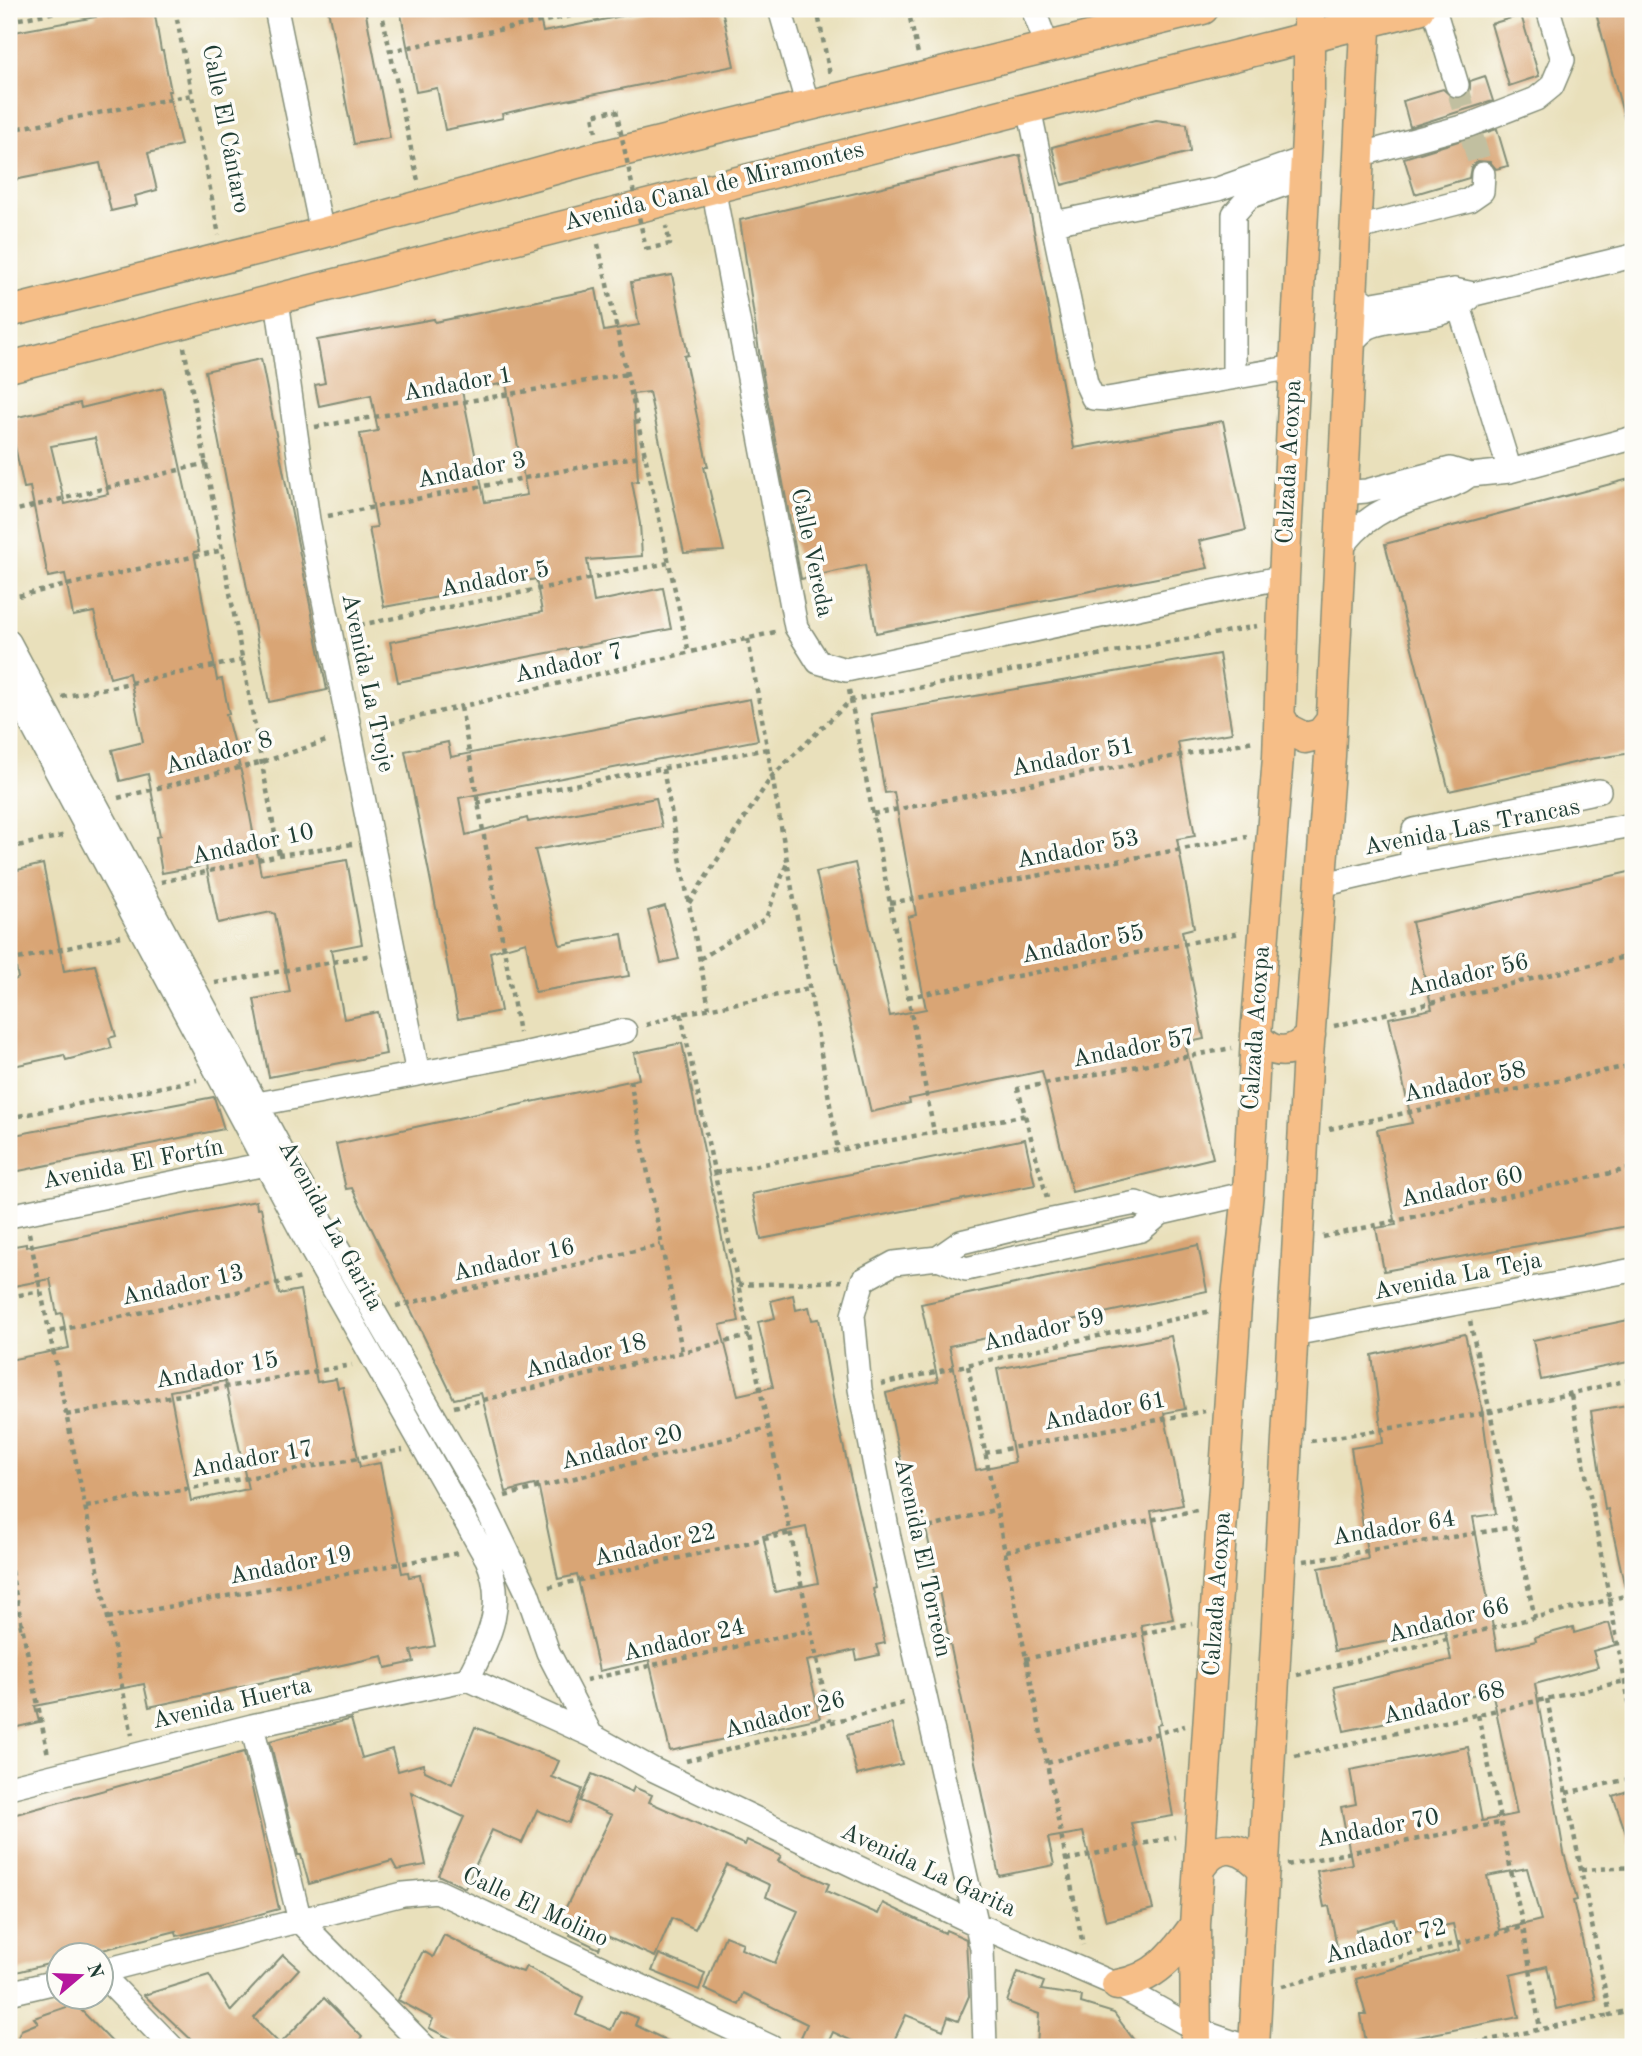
<svg xmlns="http://www.w3.org/2000/svg" width="1642" height="2056" viewBox="0 0 1642 2056" font-family="'Old Standard TT',serif">
	<style>
		.building { fill: #d9a575; fill-rule: evenodd }
		.lines { fill: none; stroke-linecap: round; stroke-linejoin: round }
		.minor-tunnel { stroke: #c1bfa0; stroke-width: 23; stroke-dasharray: 23 11; stroke-linecap: butt }
		.minor-casing { stroke: #848e78; stroke-width: 26 }
		.major-casing { stroke: #848e78; stroke-width: 33 }
		.path { stroke: #848e78; stroke-width: 4.5; stroke-dasharray: 5 5; stroke-linecap: butt }
		.minor { stroke: #fff; stroke-width: 23 }
		.major { stroke: #f6be87; stroke-width: 30 }
		.path-bridge { stroke: #848e78; stroke-width: 4.5; stroke-dasharray: 5 5; stroke-linecap: butt }
		.labels { text-anchor: middle; dominant-baseline: central; stroke-width: 7; stroke-linejoin: round; paint-order: stroke }
		.street-label { font-size: 24px; fill: #1f3d34; stroke: #fdfcf7 }
	</style>
	<rect width="100%" height="100%" fill="#fdfcf7"/>
	<filter id="ink" filterUnits="userSpaceOnUse"><feTurbulence type="fractalNoise" baseFrequency=".0143" numOctaves="2"/><feDisplacementMap in="SourceGraphic" scale="14" xChannelSelector="R" yChannelSelector="G"/><feConvolveMatrix kernelMatrix="1 2 1 2 8 2 1 2 1" color-interpolation-filters="sRGB"/></filter>
	<filter id="wash" filterUnits="userSpaceOnUse"><feTurbulence type="fractalNoise" baseFrequency=".00686" numOctaves="4" result="noise"/><feDisplacementMap in="SourceGraphic" scale="28" xChannelSelector="R" yChannelSelector="G"/><feGaussianBlur stdDeviation="1.57" result="paint"/><feColorMatrix in="noise" values="0 0 0 0 0 0 0 0 0 0 0 0 0 0 0 0 0 1.4 0 .05"/><feComposite in="paint" operator="in"/></filter>
	<g filter="url(#wash)">
		<rect width="100%" height="100%" fill="#e9e0bb"/>
		<g id="blocks">
			<path class="building" d="M118,9l4,5 32,-5 7,42h2l8,40h-3l13,54 -33,8 9,37 -22,6 2,9 -26,6 -11,-48 -91,18v-148l87,-16v-4z
				M328,9h37l25,129 -36,6z
				M400,9h138l5,23 113,-23h66l12,57 -207,42 -25,6 1,4 -58,12 -8,-42 -21,4z
				M1595,9h38v119h-6z
				M1521,15l18,61 -30,10 -18,-62z
				M1485,76l8,25 -83,26 -7,-26 40,-12 10,9h9l8,-9v-8z
				M1156,120l31,4 3,28 -128,33 -10,-38z
				M1497,129l11,37 -12,3 -6,-7 -13,-1 -6,6 -2,11 -54,16 -11,-36z
				M1020,155l54,293 149,-27 23,109 -47,11 9,27 -332,65 -11,-68 -64,14 -40,-214 -21,-145z
				M672,275l16,80 -4,1 24,111h-4l20,84 -40,2 -35,-161 -16,2 5,87 -6,1 8,42 2,32 -55,4 7,42 69,-14 8,41 -273,53 -8,-40 152,-30 -6,-33 -152,28 -15,-79 8,-1 -17,-93 18,-3 -7,-36 -52,11 -4,-21 10,-2 -8,-43 117,-21 1,3 161,-33 8,42 35,-6 -8,-43zM506,383l21,112 -42,7 -23,-111z
				M261,359l66,331 -58,12 -64,-331z
				M163,388l36,163 -5,1 23,128 5,-1 7,35h-3l18,69 17,92 86,-15 15,84 -31,6 13,69 34,-7 8,42 -117,23 -15,-78 36,-7 -15,-78 -4,-2 -53,11 -12,-58 -44,8 -6,-36 4,-1 -12,-62 -28,7 -8,-31 31,-8 -14,-69 -19,5 -16,-66 -21,4 -8,-42 -17,3 -18,-90 -6,1 -15,-69 71,-16 1,5zM95,438l13,56 -43,10 -14,-58z
				M1633,478v275l-42,6 -142,32 -64,-247z
				M1219,654l13,79 -54,9 17,94 -18,3 17,89 -12,3 22,108 -19,4 28,115 -141,34 -30,-121 -133,28 1,4 -39,9 -55,-240 39,-9 35,153 36,-7 -18,-92 8,-2 -22,-123 -9,1 -14,-79z
				M750,699l8,41 -299,58 7,37 61,-17 1,4 128,-24 6,29 -127,23 25,95 62,-11 7,42 -94,16 -9,-50 -36,10 11,59 -43,8 -53,-268 43,-9 3,15z
				M43,864l21,107 31,-6 21,71 -7,2 3,10 -46,12 -2,-5 -55,12v-84l9,-5 -9,-49v-57z
				M1633,871v354l-249,46 -8,-43 20,-3 -19,-95 35,-7 -23,-105 43,-9 -20,-87z
				M665,906l14,53 -18,4 -13,-52z
				M682,1043l57,278 -19,4 18,70 35,-8 -15,-65 17,-4 -4,-17 22,-6 3,15 13,-3 3,13 7,-1 17,95 40,174 -3,1 12,54 -9,2 3,10 -22,5 -2,-10 -48,11 13,57 -150,33 -21,-91 -50,11 -22,-96 -19,4 -20,-95 -32,8 -25,-99 -27,6 -102,-211 -6,1 -10,-45 303,-65 -5,-26zM806,1527l12,56 -43,9 -12,-56z
				M214,1097l10,32 -215,44v-37z
				M1025,1139l10,46 -274,54 -9,-45z
				M256,1201l1,8 4,-1 18,86 21,-4 17,92 19,-3 2,9 5,-1 17,80 20,-4 22,110 6,-1 1,5 11,-2 15,71 -24,5 3,11 -28,6 -3,-12 -234,51 -5,-23 -109,22 4,16 -30,7v-369l60,-12 -7,-35 -5,1 -7,-35 -41,8v-40l17,-3v3zM225,1381l23,108 -57,12 -21,-110z
				M1198,1245l9,46 -258,55 27,124 39,-8 -18,-93 174,-33 14,73 -21,4 19,92 -32,6 22,108 -32,6 20,99 -4,1 16,91 -42,7 22,86 -47,12 -23,-89 -35,6 6,27 -55,11 -76,-361 -10,2 -27,-124 52,-12 -17,-77z
				M1633,1319v42l-92,19 -8,-40z
				M1465,1334l16,69 15,111 -23,3 24,133 39,-9 -1,-4 38,-10 1,6 35,-10 6,22 -22,6 5,16 -63,17 29,169 13,47 -4,1 23,99 -40,9 -9,-43 -37,9 9,42 -152,30 -6,-32h5l-10,-36 103,-29 -6,-26 -55,11 -4,-16 -38,11 3,13 -22,4 -8,-41 -5,1 -7,-36 35,-7 -11,-57 15,-3 -6,-34 118,-23 14,74 35,-7 -25,-124 -73,19 1,6 -76,16 -10,-44 117,-27 -6,-29 -111,20 -15,-83 49,-9 -17,-111 32,-5 -11,-88zM1527,1868l14,52 -41,10 -13,-54z
				M1633,1404v183l-8,1 -17,-79 -3,1 -14,-99z
				M351,1719l11,39 30,-9 6,22 25,-7 2,7 27,13 23,-57 84,34 -7,16 30,12 -13,34 -32,-13 -15,33 -30,-13 -27,58 -27,-13 26,-58 -53,-25 15,73 -29,5 -5,-9 -83,23 -8,-29h-3l-28,-114z
				M892,1724l10,40 -45,11 -10,-40z
				M244,1752l35,157 -102,27 -1,-5 -93,24h-23v6l-51,13v-158z
				M592,1774l40,18 2,-5 18,8 -3,7 96,43 2,-5 34,16 -3,5 51,23 -3,7 52,23 5,-11 62,30 1,-3 20,9 3,57 -11,25 -10,-4 -5,13 -37,-15 -15,32h-26l-32,-15 -7,15h-4l-21,-10 6,-13 -63,-31 -5,12 -35,-16 21,-53 18,7 -2,6 34,14 23,-52 -32,-14 4,-12 -43,-20 -32,64 -23,-11 -17,39 -50,-22 -6,14 -29,-14 1,-2 -14,-8 55,-110 -32,-14z
				M1633,1789v56h-3l-17,-49z
				M444,1935l64,32 15,5 3,-6 57,31 -7,18 35,15 9,-19 18,7 -3,7 45,22h-213l-38,-19 4,-9 -35,-19 25,-49 10,6z
				M659,1954l46,19 -6,17 -47,-19z
				M283,1955l16,14 -45,49 26,26 44,-46 38,39 -9,10h-154l-55,-52 65,-20 22,36z
				M1018,1972l26,10 -3,8 41,6 -1,7 33,10 25,34h-102l2,-33 -32,-12z
				M75,2004l42,43h-103l7,-17 17,-7 -4,-5z"/>
		</g>
	</g>
	<g filter="url(#ink)">
		<use href="#blocks" fill-opacity="0" stroke="#848e78" stroke-width="2"/>
		<g class="lines">
			<path class="minor-tunnel" d="M1457,85l9,33
				M1472,137l11,37"/>
			<g class="minor-casing">
				<path id="minor" d="M276,9l46,224
					M780,9l28,97
					M1033,9l15,39
					M1434,9l23,76
					M1029,108l57,275 7,15 14,1 188,-32
					M1359,155l110,-30 67,-26 16,-13 11,-26 -15,-51
					M713,187l83,440 22,35 28,8 438,-93
					M1054,223l164,-34 88,-31
					M1358,228l111,-28 13,-9 1,-17
					M1454,290l56,181
					M1354,293l13,12 87,-15 20,4 159,-38
					M277,300l31,220 110,554
					M1352,342c5,-5 11,-12 17,-15 32,-13 72,-4 100,-28
					M1234,376v-162l15,-17 56,-20
					M1342,493l24,-2 84,-22 20,6 40,-4 123,-33
					M1338,553c23,-35 49,-47 88,-59 16,-5 30,-8 44,-19
					M9,642l277,517 198,344 43,89 21,60 43,83
					M9,682l301,565 177,312c20,46 2,78 -19,120
					M1411,864l3,-34 185,-39
					M1321,885l90,-21 222,-39
					M242,1107l281,-53 102,-23
					M9,1216l271,-55
					M938,1258l23,-16 91,-22 84,-17 25,10
					M1293,1334l340,-64
					M468,1679l123,56 63,35 322,154 141,61 80,45 49,17
					M252,1726l48,195 125,126
					M9,1787l243,-61 216,-47
					M102,1971l301,-77 34,-3 334,156
					M102,1975l70,72
					M9,1993l51,-12
					M985,2047l-3,-99 -93,-410 -29,-149 -7,-74 10,-35 31,-17 44,-5 28,11 175,-39 20,-17 87,-20"/>
			</g>
			<g class="major-casing">
				<path id="major" d="M9,312l313,-79 280,-77 601,-147
					M9,367l1410,-358
					M1280,717l7,12 18,9 16,-4 10,-13
					M1256,1035c14,21 38,21 54,0
					M1201,1866c19,-28 44,-18 63,4
					M1117,1985c38,-6 57,-30 78,-60
					M1196,2047l-1,-122 41,-619 12,-113 8,-158 22,-278 6,-180 25,-479v-89
					M1254,2047l53,-977 23,-314 36,-747"/>
			</g>
			<path class="path" d="M175,9l44,226
				M381,9l37,172
				M817,9l13,66
				M908,9l10,45
				M9,21l63,-12
				M389,51l218,-42
				M9,130l183,-35
				M596,132l-3,-17 23,-5
				M598,244l91,409
				M646,249l24,-5 -4,-18
				M184,347l95,508
				M315,427l313,-53
				M9,512l198,-49
				M328,516l316,-61
				M9,598l214,-48
				M350,627l318,-64
				M748,639l90,511
				M849,690l85,442
				M62,697l181,-37
				M461,707l58,326
				M371,728l404,-96
				M663,769l46,239
				M118,798l145,-36 66,-22
				M477,803l290,-54
				M873,814l381,-73
				M9,848l57,-13
				M161,882l118,-27 73,-11
				M689,903l83,-127 79,-76 406,-74
				M890,903l357,-66
				M700,959l66,-41 21,-55
				M9,961l112,-25
				M215,983l157,-28
				M908,997l332,-64
				M681,1014l149,707
				M646,1025l35,-11 128,-25
				M1334,1026l299,-71
				M630,1080l52,271
				M9,1118l188,-38
				M1329,1129l304,-64
				M715,1173l312,-58
				M1047,1198l-29,-109 214,-41
				M29,1233l103,502
				M1323,1237l310,-69
				M738,1285l104,-4
				M9,1297l32,-6
				M396,1306l265,-61
				M1470,1321l65,297
				M50,1332l252,-54
				M968,1366l115,579
				M881,1384l330,-73
				M1571,1395l62,329
				M454,1407l295,-71
				M66,1415l286,-50
				M1311,1441l180,-29 142,-33
				M985,1453l220,-42
				M505,1496l263,-68
				M86,1507l317,-57
				M910,1533l87,-24
				M1006,1551l191,-41
				M9,1561l39,194
				M1304,1561l210,-34
				M549,1587l242,-54
				M108,1618l350,-65
				M9,1629l13,-3
				M1025,1659l167,-36
				M1297,1675l336,-81
				M586,1680l225,-50
				M1547,1699l63,316 23,-6
				M1478,1715l45,212 17,102
				M1295,1756l330,-75
				M686,1761l218,-58
				M1047,1763l138,-37
				M1566,1793l67,-15
				M1066,1860l109,-23
				M1287,1865l212,-42
				M1581,1870l52,-3
				M1282,1986l241,-59
				M1455,2047l155,-32"/>
			<use href="#minor" class="minor"/>
			<use href="#major" class="major"/>
			<path class="path-bridge" d="M616,110l30,139"/>
		</g>
	</g>
	<g class="labels">
		<g class="street-label">
			<text transform="translate(225 129) rotate(79)">Calle El Cántaro</text>
			<text transform="translate(714 187) rotate(-14)">Avenida Canal de Miramontes</text>
			<text transform="translate(458 385) rotate(-10)">Andador 1</text>
			<text transform="translate(1290 462) rotate(-87)">Calzada Acoxpa</text>
			<text transform="translate(472 471) rotate(-11)">Andador 3</text>
			<text transform="translate(811 553) rotate(78)">Calle Vereda</text>
			<text transform="translate(495 580) rotate(-11)">Andador 5</text>
			<text transform="translate(569 664) rotate(-13)">Andador 7</text>
			<text transform="translate(367 683) rotate(78)">Avenida La Troje</text>
			<text transform="translate(219 754) rotate(-15)">Andador 8</text>
			<text transform="translate(1073 758) rotate(-11)">Andador 51</text>
			<text transform="translate(1472 828) rotate(-11)">Avenida Las Trancas</text>
			<text transform="translate(253 845) rotate(-12)">Andador 10</text>
			<text transform="translate(1078 850) rotate(-11)">Andador 53</text>
			<text transform="translate(1083 945) rotate(-11)">Andador 55</text>
			<text transform="translate(1468 976) rotate(-13)">Andador 56</text>
			<text transform="translate(1257 1028) rotate(-86)">Calzada Acoxpa</text>
			<text transform="translate(1134 1049) rotate(-11)">Andador 57</text>
			<text transform="translate(1465 1083) rotate(-12)">Andador 58</text>
			<text transform="translate(133 1165) rotate(-11)">Avenida El Fortín</text>
			<text transform="translate(1462 1188) rotate(-12)">Andador 60</text>
			<text transform="translate(330 1226) rotate(61)">Avenida La Garita</text>
			<text transform="translate(514 1261) rotate(-13)">Andador 16</text>
			<text transform="translate(1458 1277) rotate(-11)">Avenida La Teja</text>
			<text transform="translate(183 1286) rotate(-12)">Andador 13</text>
			<text transform="translate(1044 1331) rotate(-13)">Andador 59</text>
			<text transform="translate(586 1357) rotate(-14)">Andador 18</text>
			<text transform="translate(217 1371) rotate(-10)">Andador 15</text>
			<text transform="translate(1105 1412) rotate(-11)">Andador 61</text>
			<text transform="translate(622 1448) rotate(-14)">Andador 20</text>
			<text transform="translate(252 1460) rotate(-10)">Andador 17</text>
			<text transform="translate(1394 1529) rotate(-9)">Andador 64</text>
			<text transform="translate(655 1546) rotate(-13)">Andador 22</text>
			<text transform="translate(922 1558) rotate(78)">Avenida El Torreón</text>
			<text transform="translate(291 1566) rotate(-11)">Andador 19</text>
			<text transform="translate(1218 1594) rotate(-86)">Calzada Acoxpa</text>
			<text transform="translate(1449 1621) rotate(-14)">Andador 66</text>
			<text transform="translate(684 1641) rotate(-13)">Andador 24</text>
			<text transform="translate(232 1704) rotate(-13)">Avenida Huerta</text>
			<text transform="translate(1444 1704) rotate(-13)">Andador 68</text>
			<text transform="translate(785 1716) rotate(-15)">Andador 26</text>
			<text transform="translate(1378 1829) rotate(-11)">Andador 70</text>
			<text transform="translate(928 1871) rotate(25)">Avenida La Garita</text>
			<text transform="translate(535 1908) rotate(25)">Calle El Molino</text>
			<text transform="translate(1386 1942) rotate(-14)">Andador 72</text>
		</g>
	</g>
	<rect width="1642" height="2056" fill="none" stroke="#fdfcf7" stroke-width="35"/>
	<g transform="translate(80 1976) rotate(71)"><circle r="33" fill="#fdfcf7" stroke="#a4b0a9" stroke-width="2"/>
	<path d="M0-5L12 26L0 18L-12 26Z" fill="#b5179e"/>
	<text y="-10" font-size="19" font-weight="bold" text-anchor="middle" fill="#1f3d34">N</text>
	</g>
</svg>
